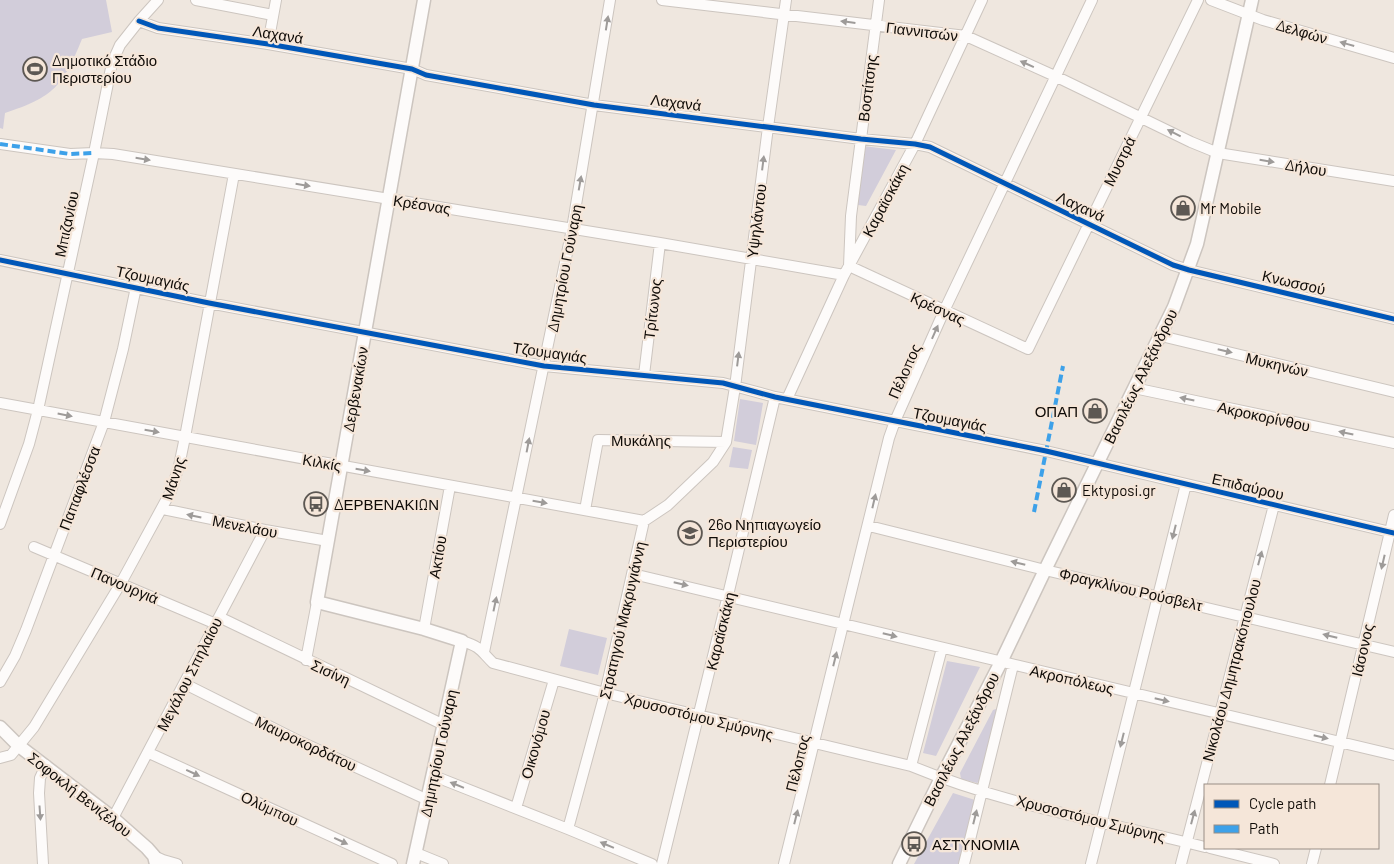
<svg xmlns="http://www.w3.org/2000/svg" width="1394" height="864" viewBox="0 0 1394 864" font-family="Barlow,sans-serif">
	<style>
		.green { fill: #d2cdda }
		.lines { fill: none; stroke-linecap: round; stroke-linejoin: round }
		.minor-casing { stroke: #ccc5bf; stroke-width: 12 }
		.tertiary-casing { stroke: #ccc5bf; stroke-width: 15 }
		.minor { stroke: #fdfbfa; stroke-width: 10 }
		.tertiary { stroke: #fdfbfa; stroke-width: 12 }
		.quiet { stroke: #3da1e9; stroke-width: 4; stroke-dasharray: 8 4; stroke-linecap: butt }
		.cycleway-casing { stroke: #f5e6d9; stroke-width: 8 }
		.cycleway { stroke: #0057b8; stroke-width: 5 }
		.oneway { fill: #9e9b99 }
		.labels { text-anchor: middle; dominant-baseline: central; stroke-width: 4.5; stroke-linejoin: round; paint-order: stroke }
		.street-label { font-size: 15px; fill: #0f0b07; stroke: #f5e6d9 }
		.poi-label { font-size: 15px; fill: #0f0b07; stroke: #f5e6d9; text-anchor: start }
	</style>
	<rect width="100%" height="100%" fill="#efe7df"/>
	<path class="green" d="M0,0h106l6,32 -30,7c-19,47 -28,58 -77,74l-2,16 -3,-1z
		M863,146l33,4 -30,56 -8,-1z
		M740,399l23,4 -7,42 -22,-4z
		M733,447l19,3 -4,19 -19,-2z
		M569,629l38,9 -9,37 -38,-9z
		M947,661l33,6 -44,89 -13,-3z
		M996,709l1,3 -16,68 -4,3 -16,-4 -1,-6 33,-63z
		M953,793l22,7 -15,64h-46z"/>
	<g class="lines">
		<g class="minor-casing">
			<path id="minor" d="M196,0l77,15
				M662,0l304,36 91,41 134,65 27,11 176,28
				M879,0l-28,216 -2,50 179,83 170,-349
				M1211,0l52,20 131,38
				M139,21l19,7 110,16 144,25 14,6 168,30 267,34 54,5 15,3 243,118 16,5 205,49
				M268,44l8,-44
				M0,144l70,10 24,-1 19,1 547,89 184,32
				M0,260l209,43 335,63 179,17 52,14 271,54 348,82
				M1161,336l233,56
				M644,375l16,-132
				M1134,388l260,55
				M787,399l57,-124 71,-131 67,-144
				M0,403l644,118
				M163,509l102,21 63,11
				M585,510l13,-70 128,2
				M0,524l29,-80 9,-34 56,-257 18,-90 8,-18 19,-24 19,-21
				M869,526l176,44 349,82
				M34,547l182,77
				M633,574l761,181
				M219,617l225,108
				M424,629l26,-143
				M462,641c19,6 18,9 31,22l112,30 306,73c94,39 196,56 294,81
				M484,652l88,-423 38,-229
				M306,660l11,-58
				M0,682l15,-26 11,-26 78,-208 19,-73 13,-62
				M185,684l116,58 127,58
				M149,753l243,111
				M0,758l11,-3 23,-28 87,-144 50,-92 8,-25 6,-29 49,-263
				M911,766l31,-118
				M434,776l134,53 84,35
				M1330,785l64,-270
				M516,808l38,-128
				M113,818l152,-288
				M568,829l37,-136 39,-172 24,-16 45,-43 13,-20 9,-55 33,-260 18,-127
				M1210,848l64,16
				M416,853l27,11
				M154,856l9,4 14,4
				M43,864l-4,-71 1,-15 6,-13
				M662,864l66,-269 47,-198
				M784,864l105,-426 6,-17 49,-110 148,-311
				M964,864l49,-199
				M1091,864l95,-380
				M1181,864l93,-359
				M1312,864l4,-16"/>
		</g>
		<g class="tertiary-casing">
			<path id="tertiary" d="M0,727l19,19 94,72 34,30 7,8 2,8
				M413,864l49,-223 -38,-12 -107,-27 107,-602
				M899,864l42,-86 60,-116 44,-92 129,-263 23,-63 55,-244"/>
		</g>
		<use href="#minor" class="minor"/>
		<use href="#tertiary" class="tertiary"/>
		<path class="quiet" d="M0,144l70,10 24,-1
			M1034,512l29,-146"/>
		<g class="cycleway-casing">
			<path id="cycleway" d="M139,21l19,7 110,16 144,25 14,6 168,30 267,34 54,5 15,3 243,118 16,5 205,49
				M0,260l209,43 335,63 179,17 52,14 271,54 348,82"/>
		</g>
		<use href="#cycleway" class="cycleway"/>
	</g>
	<defs><path id="oneway-solid" d="M-6-.8H1V-3.2L6.5 0L1 3.2V.8H-6Z" transform="scale(1.25)"/></defs>
	<g class="oneway">
		<use href="#oneway-solid" transform="translate(848 22) rotate(-173)"/>
		<use href="#oneway-solid" transform="translate(607 23) rotate(-81)"/>
		<use href="#oneway-solid" transform="translate(1347 44) rotate(-164)"/>
		<use href="#oneway-solid" transform="translate(1027 64) rotate(-156)"/>
		<use href="#oneway-solid" transform="translate(1174 133) rotate(-153)"/>
		<use href="#oneway-solid" transform="translate(143 159) rotate(9)"/>
		<use href="#oneway-solid" transform="translate(1267 161) rotate(9)"/>
		<use href="#oneway-solid" transform="translate(763 163) rotate(-83)"/>
		<use href="#oneway-solid" transform="translate(580 183) rotate(-80)"/>
		<use href="#oneway-solid" transform="translate(303 185) rotate(9)"/>
		<use href="#oneway-solid" transform="translate(935 332) rotate(-66)"/>
		<use href="#oneway-solid" transform="translate(1225 351) rotate(13)"/>
		<use href="#oneway-solid" transform="translate(738 359) rotate(-83)"/>
		<use href="#oneway-solid" transform="translate(1187 399) rotate(-168)"/>
		<use href="#oneway-solid" transform="translate(65 415) rotate(11)"/>
		<use href="#oneway-solid" transform="translate(152 431) rotate(10)"/>
		<use href="#oneway-solid" transform="translate(1346 433) rotate(-168)"/>
		<use href="#oneway-solid" transform="translate(528 445) rotate(-79)"/>
		<use href="#oneway-solid" transform="translate(363 470) rotate(10)"/>
		<use href="#oneway-solid" transform="translate(874 501) rotate(-77)"/>
		<use href="#oneway-solid" transform="translate(540 502) rotate(10)"/>
		<use href="#oneway-solid" transform="translate(194 516) rotate(-168)"/>
		<use href="#oneway-solid" transform="translate(1174 532) rotate(104)"/>
		<use href="#oneway-solid" transform="translate(1260 558) rotate(-75)"/>
		<use href="#oneway-solid" transform="translate(1383 562) rotate(103)"/>
		<use href="#oneway-solid" transform="translate(1018 563) rotate(-166)"/>
		<use href="#oneway-solid" transform="translate(681 584) rotate(13)"/>
		<use href="#oneway-solid" transform="translate(495 604) rotate(-78)"/>
		<use href="#oneway-solid" transform="translate(890 635) rotate(14)"/>
		<use href="#oneway-solid" transform="translate(1330 636) rotate(-166)"/>
		<use href="#oneway-solid" transform="translate(835 659) rotate(-76)"/>
		<use href="#oneway-solid" transform="translate(1162 700) rotate(13)"/>
		<use href="#oneway-solid" transform="translate(1321 737) rotate(13)"/>
		<use href="#oneway-solid" transform="translate(1122 740) rotate(104)"/>
		<use href="#oneway-solid" transform="translate(193 773) rotate(25)"/>
		<use href="#oneway-solid" transform="translate(457 785) rotate(-158)"/>
		<use href="#oneway-solid" transform="translate(40 813) rotate(86)"/>
		<use href="#oneway-solid" transform="translate(796 817) rotate(-76)"/>
		<use href="#oneway-solid" transform="translate(975 817) rotate(-76)"/>
		<use href="#oneway-solid" transform="translate(1193 817) rotate(-75)"/>
		<use href="#oneway-solid" transform="translate(341 841) rotate(25)"/>
		<use href="#oneway-solid" transform="translate(607 845) rotate(-157)"/>
	</g>
	<defs>
		<g id="stadium-ring" transform="scale(1.25)"><circle r="9.5" fill="#f5e6d9" stroke="#5d5853" stroke-width="1.5"/><path d="M0-5a6.5 5 0 1 0 0 10a6.5 5 0 1 0 0-10ZM-3.5-1.8h7v3.6h-7Z" fill="#5d5853"/></g>
		<g id="shop-ring" transform="scale(1.25)"><circle r="9.5" fill="#f5e6d9" stroke="#5d5853" stroke-width="1.5"/><path d="M-5-2.5h2.3a2.7 3.5 0 0 1 5.4 0H5L5.5 6h-11ZM-1.5-2.5h3a1.5 2.3 0 0 0-3 0Z" fill="#5d5853"/></g>
		<g id="bus-ring" transform="scale(1.25)"><circle r="9.5" fill="#f5e6d9" stroke="#5d5853" stroke-width="1.5"/><path d="M-5-6H5V4H4V6H2V4H-2V6H-4V4H-5ZM-3.5-4V0h7V-4ZM-3.5 1.2v1.5H-2V1.2ZM2 1.2v1.5H3.5V1.2Z" fill="#5d5853"/></g>
		<g id="school-ring" transform="scale(1.25)"><circle r="9.5" fill="#f5e6d9" stroke="#5d5853" stroke-width="1.5"/><path d="M0-5L7-2L0 1L-7-2ZM-4 1L0 2.5L4 1V4Q0 6-4 4Z" fill="#5d5853"/></g>
	</defs>
	<g fill-rule="evenodd">
		<use href="#stadium-ring" x="35" y="69"/>
		<use href="#shop-ring" x="1183" y="208"/>
		<use href="#shop-ring" x="1095" y="411"/>
		<use href="#shop-ring" x="1064" y="490"/>
		<use href="#bus-ring" x="316" y="504"/>
		<use href="#school-ring" x="690" y="533"/>
		<use href="#bus-ring" x="914" y="844"/>
	</g>
	<g class="labels">
		<g class="street-label">
			<text transform="translate(922 31) rotate(7)">Γιαννιτσών</text>
			<text transform="translate(1302 31) rotate(16)">Δελφών</text>
			<text transform="translate(278 34) rotate(9)">Λαχανά</text>
			<text transform="translate(867 88) rotate(-83)">Βοστίτσης</text>
			<text transform="translate(676 102) rotate(7)">Λαχανά</text>
			<text transform="translate(1119 161) rotate(-64)">Μυστρά</text>
			<text transform="translate(1306 167) rotate(9)">Δήλου</text>
			<text transform="translate(885 200) rotate(-62)">Καραϊσκάκη</text>
			<text transform="translate(422 204) rotate(9)">Κρέσνας</text>
			<text transform="translate(1081 206) rotate(25)">Λαχανά</text>
			<text transform="translate(756 221) rotate(-83)">Υψηλάντου</text>
			<text transform="translate(66 224) rotate(-78)">Μπιζανίου</text>
			<text transform="translate(564 268) rotate(-79)">Δημητρίου Γούναρη</text>
			<text transform="translate(153 278) rotate(12)">Τζουμαγιάς</text>
			<text transform="translate(1294 282) rotate(13)">Κνωσσού</text>
			<text transform="translate(938 308) rotate(25)">Κρέσνας</text>
			<text transform="translate(652 309) rotate(-83)">Τρίτωνος</text>
			<text transform="translate(550 352) rotate(8)">Τζουμαγιάς</text>
			<text transform="translate(1277 364) rotate(13)">Μυκηνών</text>
			<text transform="translate(904 371) rotate(-66)">Πέλοπος</text>
			<text transform="translate(1140 376) rotate(-64)">Βασιλέως Αλεξάνδρου</text>
			<text transform="translate(355 389) rotate(-80)">Δερβενακίων</text>
			<text transform="translate(1264 416) rotate(12)">Ακροκορίνθου</text>
			<text transform="translate(950 419) rotate(11)">Τζουμαγιάς</text>
			<text x="641" y="440">Μυκάλης</text>
			<text transform="translate(322 462) rotate(10)">Κιλκίς</text>
			<text transform="translate(173 478) rotate(-72)">Μάνης</text>
			<text transform="translate(1248 486) rotate(13)">Επιδαύρου</text>
			<text transform="translate(79 488) rotate(-69)">Παπαφλέσσα</text>
			<text transform="translate(245 526) rotate(11)">Μενελάου</text>
			<text transform="translate(437 557) rotate(-80)">Ακτίου</text>
			<text transform="translate(125 585) rotate(23)">Πανουργιά</text>
			<text transform="translate(1131 589) rotate(13)">Φραγκλίνου Ρούσβελτ</text>
			<text transform="translate(622 620) rotate(-77)">Στρατηγού Μακρυγιάννη</text>
			<text transform="translate(720 631) rotate(-76)">Καραϊσκάκη</text>
			<text transform="translate(1362 650) rotate(-77)">Ιάσονος</text>
			<text transform="translate(1231 670) rotate(-75)">Νικολάου Δημητρακόπουλου</text>
			<text transform="translate(331 672) rotate(25)">Σισίνη</text>
			<text transform="translate(189 674) rotate(-63)">Μεγάλου Σπηλαίου</text>
			<text transform="translate(1072 679) rotate(13)">Ακροπόλεως</text>
			<text transform="translate(699 716) rotate(14)">Χρυσοστόμου Σμύρνης</text>
			<text transform="translate(961 739) rotate(-63)">Βασιλέως Αλεξάνδρου</text>
			<text transform="translate(306 743) rotate(25)">Μαυροκορδάτου</text>
			<text transform="translate(535 744) rotate(-74)">Οικονόμου</text>
			<text transform="translate(438 753) rotate(-78)">Δημητρίου Γούναρη</text>
			<text transform="translate(797 763) rotate(-76)">Πέλοπος</text>
			<text transform="translate(80 794) rotate(38)">Σοφοκλή Βενιζέλου</text>
			<text transform="translate(270 808) rotate(25)">Ολύμπου</text>
			<text transform="translate(1091 818) rotate(14)">Χρυσοστόμου Σμύρνης</text>
		</g>
		<g class="poi-label">
			<text x="52" y="60">Δημοτικό Στάδιο<tspan x="52" dy="17">Περιστερίου</tspan></text>
			<text x="1200" y="208">Mr Mobile</text>
			<text x="1078" y="411" text-anchor="end">ΟΠΑΠ</text>
			<text x="1082" y="490">Ektyposi.gr</text>
			<text x="334" y="504">ΔΕΡΒΕΝΑΚΙΩΝ</text>
			<text x="708" y="524">26ο Νηπιαγωγείο<tspan x="708" dy="17">Περιστερίου</tspan></text>
			<text x="932" y="844">ΑΣΤΥΝΟΜΙΑ</text>
		</g>
	</g>
	<rect x="1204" y="784" width="175" height="65" fill="#f5e6d9" stroke="#998e85"/>
	<rect x="1214" y="800" width="25" height="8" fill="#0057b8" stroke="#998e85"/>
	<text x="1249" y="809" font-size="15" fill="#0f0b07">Cycle path</text>
	<rect x="1214" y="825" width="25" height="8" fill="#3da1e9" stroke="#998e85"/>
	<text x="1249" y="834" font-size="15" fill="#0f0b07">Path</text>
</svg>
